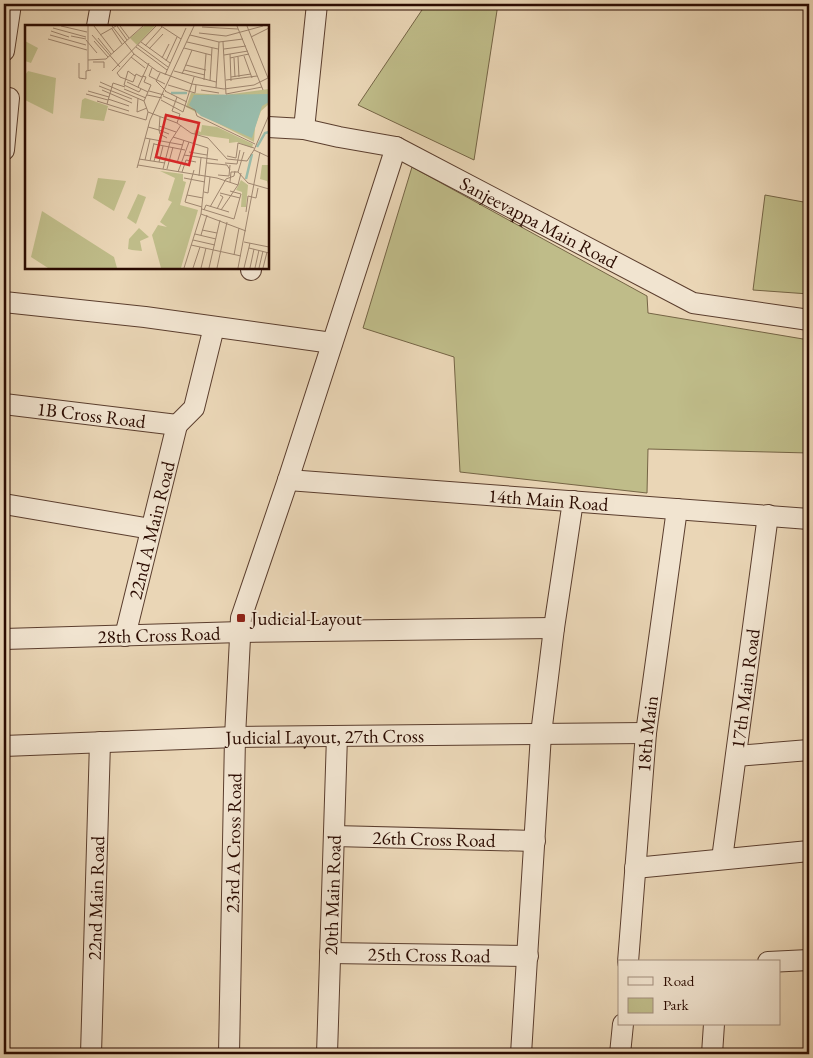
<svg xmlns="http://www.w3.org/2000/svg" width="813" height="1058" viewBox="0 0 813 1058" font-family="'EB Garamond',serif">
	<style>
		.green { fill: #bfbc89; stroke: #756445 }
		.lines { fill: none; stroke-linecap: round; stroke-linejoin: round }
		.street-casing { stroke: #5b3e2e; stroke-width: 22 }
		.street { stroke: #f1e4d0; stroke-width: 20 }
		.poi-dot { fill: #8f2418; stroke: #f1e4d0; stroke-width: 2 }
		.labels { text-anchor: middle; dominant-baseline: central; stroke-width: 4; stroke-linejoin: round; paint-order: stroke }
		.street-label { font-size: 19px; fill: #2b0b01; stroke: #f1e4d0 }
		.poi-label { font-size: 19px; fill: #2b0b01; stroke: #f1e4d0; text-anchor: start }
		.inset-river { fill: none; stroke: #99baa9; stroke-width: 2.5 }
		.inset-road { fill: none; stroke: #9e856e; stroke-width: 1 }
		.view { fill: #d62828; fill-opacity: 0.15; stroke: #d62828; stroke-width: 2.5 }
		.inset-edge { fill: none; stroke: #2b0b01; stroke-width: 2.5 }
	</style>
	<rect width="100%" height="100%" fill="#ead6b6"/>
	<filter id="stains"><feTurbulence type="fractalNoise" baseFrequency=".004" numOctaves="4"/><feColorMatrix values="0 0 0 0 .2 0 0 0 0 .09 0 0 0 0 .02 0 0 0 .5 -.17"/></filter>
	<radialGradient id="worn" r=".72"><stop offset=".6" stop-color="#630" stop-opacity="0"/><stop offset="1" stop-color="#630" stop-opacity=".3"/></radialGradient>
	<path class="green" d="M426,4h72l-24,156 -116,-55z
		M412,167l235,129 1,17 161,27v113l-161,-4 -1,44 -187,-21 -6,-115 -91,-29z
		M765,195l44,8v91l-56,-4z"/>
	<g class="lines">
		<g class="street-casing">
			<g id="street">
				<path d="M97,26l4,-22"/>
				<path d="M4,51l7,-47"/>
				<path id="s1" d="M268,127l36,2 35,8 57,10 297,156 116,17"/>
				<path d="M304,129l13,-125"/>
				<path d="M4,150l5,-52"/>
				<path d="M251,270v-2"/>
				<path d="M4,302l141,15 187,26"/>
				<path id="s2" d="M4,404l173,21"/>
				<path d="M177,425l17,-17 20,-81"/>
				<path id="s3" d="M288,480l521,39"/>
				<path d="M4,504l147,25"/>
				<path id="s4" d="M125,636l52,-211"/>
				<path id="s5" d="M4,639l237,-7 313,-4"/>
				<path id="s6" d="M4,746l231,-9 411,-4"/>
				<path d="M736,756l73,-6"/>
				<path id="s7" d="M334,836l201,5"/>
				<path id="s8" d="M722,859l46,-344"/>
				<path d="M635,868l174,-17"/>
				<path id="s9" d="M330,953l198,3"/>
				<path id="s10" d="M628,962l18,-229 31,-224"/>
				<path d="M768,962l41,-2"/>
				<path id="s11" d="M91,1054l9,-312"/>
				<path id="s12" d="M229,1054l6,-317 6,-119 47,-138 108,-333"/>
				<path id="s13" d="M327,1054l10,-318"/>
				<path d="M521,1054l20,-320 13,-106 19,-127"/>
				<path d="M620,1054l3,-30"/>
				<path d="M712,1054l2,-30"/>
			</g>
		</g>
		<use href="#street" class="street"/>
	</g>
	<rect class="poi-dot" x="236" y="613" width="10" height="10" rx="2.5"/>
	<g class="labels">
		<g class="street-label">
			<text stroke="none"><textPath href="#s1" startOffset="291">Sanjeevappa Main Road</textPath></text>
			<text stroke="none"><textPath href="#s2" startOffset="88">1B Cross Road</textPath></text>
			<text stroke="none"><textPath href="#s3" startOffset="261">14th Main Road</textPath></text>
			<text stroke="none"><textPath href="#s4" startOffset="109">22nd A Main Road</textPath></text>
			<text stroke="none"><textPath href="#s5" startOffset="155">28th Cross Road</textPath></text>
			<text stroke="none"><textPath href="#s8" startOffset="172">17th Main Road</textPath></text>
			<text stroke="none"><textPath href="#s10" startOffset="229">18th Main</textPath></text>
			<text stroke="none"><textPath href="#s6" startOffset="321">Judicial Layout, 27th Cross</textPath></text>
			<text stroke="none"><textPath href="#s7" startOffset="100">26th Cross Road</textPath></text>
			<text stroke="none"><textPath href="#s12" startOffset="211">23rd A Cross Road</textPath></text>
			<text stroke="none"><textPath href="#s13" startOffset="159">20th Main Road</textPath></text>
			<text stroke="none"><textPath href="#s11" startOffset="156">22nd Main Road</textPath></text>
			<text stroke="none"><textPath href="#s9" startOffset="99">25th Cross Road</textPath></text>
		</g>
		<g class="poi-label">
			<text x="251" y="618">Judicial Layout</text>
		</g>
	</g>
	<g transform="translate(25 25)">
		<rect width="244" height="244" fill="#ead6b6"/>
		<path d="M119,1h11l-18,19 -7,-7zM0,16l13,7 -7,15 -6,-2zM3,46l28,7 -3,36 -28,-14v-25zM244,64v15l-8,7 -6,16 -1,15 -68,-35 5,-14 34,2zM60,73l23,8 -4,15 -24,-3 2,-18zM177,100l15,2 36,17 -1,4 -15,-6 -8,1v-4l-35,-5 1,-4 6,2zM237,140h7v23l-2,-7 -7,-2zM135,146l23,3v7l3,1 -6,23 18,5 -17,58h-20l-9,-33 6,-10 9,2 -7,-5 12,-20 -4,-2 7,-22zM73,153l28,3 -12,30 -21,-13zM216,155l7,5 -2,22h-5l1,-15 -6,-2zM113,169l8,3 -10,27 -9,-6zM17,186l72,46 3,11h-69l-17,-11zM114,203l10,9 -9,4 2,10 -10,-1 -4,-1 1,-10z" fill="#bfbc89"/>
		<path d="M244,69v8l-7,4 -10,32 -51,-22 -12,-11 5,-10z" fill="#99baa9"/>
		<path class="inset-river" d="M146,68h16M232,122l8,-14 4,-1M221,154l6,-25"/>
		<path class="inset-road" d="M36,1l26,6M69,1l20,26M87,1l22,28 23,17 35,13 32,5 30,-4 14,-7 -21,-52M92,1l10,14M95,1l9,12M136,1l20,13M212,1l26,64M177,2l36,2M28,3l33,9M87,4l10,15M26,6l18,6M174,8l27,3 37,-10M25,10l36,10M67,10l28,32M75,10l16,-9M165,10l29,7 24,-3M46,11l15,3M226,12l18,-9M73,13l13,16M23,14l39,11M61,15l11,13M69,16l14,16M116,17l29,21M162,17l31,7M198,17l3,52 36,-7M113,20l30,22M120,21l17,-19M111,22l31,23M159,23l27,7M124,24l14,-15M199,24l22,-3M109,29l-17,19 3,4 13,5 3,-8 6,3M205,29l1,27M199,30l24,-4M219,31l8,22M106,32l14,11M213,32l1,20M137,33l7,-14M205,33l19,-4M209,33l1,19M63,35l18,-1 37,-33M141,36l11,-24M68,37h11v6M54,38v15l7,1v-8l5,-1M161,40l20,5M127,43l-3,8 16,8M63,45v-44M159,45l21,5M87,46l44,-45M149,46l42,11M135,48l-4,8 10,10M157,49l10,-24M140,50l21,-47M110,51l-7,-5 -4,14 15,7 2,-3M117,51l4,1 -2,5 7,3 -7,16M206,52l20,-3M179,55l2,-26M201,55l31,-4M185,56l2,-33M75,57l44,19 4,11M102,57l21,10M143,60l27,8 1,-8M74,61l33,13M113,62l11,-24M191,63l3,-46M99,64l22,9M77,65l30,13M176,65l18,3M63,66l21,6M124,66l15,4M140,66l22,11M61,69l22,6M122,70l15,3M138,71l32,14 2,6 58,28M152,72l-5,14 8,3 -3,9M113,73l-1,14 10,-4M83,74l21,7M136,75l22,12 11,-35M72,76l32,10M82,79l6,-21 12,4M83,84l38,11 2,-8 29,11 14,10 17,5 19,21 20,2 7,-11M244,90l-15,35 15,7M135,92l-1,13 10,4M134,101l17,6M123,102l11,3 1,4 7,4M148,112l35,11 -7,66 -17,54M120,113l38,7M129,119l31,6M164,127l18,3M159,130l34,5M202,131l9,2 2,-15 16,5M114,134l26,4M120,135l5,-21M125,136l4,-18M129,136l5,-16M134,137l4,-16M152,138l7,-23M182,138l20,2 3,5M200,138l12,1 3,-14M113,140l79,13 21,7M112,143l13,-48 44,-94M138,144l7,-27 11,-17M142,144l6,-22M169,145l-9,32 17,5M153,147l11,-30M157,147l4,-12 10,2M213,147l6,-20M193,150l11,1 1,-11M174,151l2,-18M159,153l21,4M205,157l1,-10h7l10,11 21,6M179,167l4,1 2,-16M195,168l20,5M162,170l16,3M185,182l16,-28 8,-3 1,-5M177,184l32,10 7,-25 -11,-3M192,184l6,-12 -3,-2M179,185l2,-5 23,7M196,185l17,-25 3,-12M221,187l2,-16 8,2 2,-10M176,189l45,17M177,205l15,3M170,209l21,5M176,210l6,-20M168,215l22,5M219,217l25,5M166,220l50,11M224,223l20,5M209,230l5,-27M168,243l7,-21M176,243l5,-20M184,243l11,-48M192,243l10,-46M213,243l22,-116M219,243l6,-25M225,243l4,-19M230,243l4,-18M234,243l4,-17M238,243l4,-16"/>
		<path class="view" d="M141,90l33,8 -10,42 -33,-8z"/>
		<rect width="244" height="244" class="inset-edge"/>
	</g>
	<rect width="813" height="1058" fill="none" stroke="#ead6b6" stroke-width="20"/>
	<rect x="5" y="5" width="803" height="1048" fill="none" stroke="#2b0b01" stroke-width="2.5"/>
	<rect x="10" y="10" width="793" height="1038" fill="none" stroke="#2b0b01"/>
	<rect x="618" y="960" width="162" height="65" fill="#f1e4d0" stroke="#a28d7d"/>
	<rect x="628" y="977" width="25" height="8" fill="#f1e4d0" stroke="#a28d7d"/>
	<text x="663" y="986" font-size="15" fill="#2b0b01">Road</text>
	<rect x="628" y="998" width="25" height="15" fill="#bfbc89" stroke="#a28d7d"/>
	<text x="663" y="1010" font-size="15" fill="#2b0b01">Park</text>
	<rect width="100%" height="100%" filter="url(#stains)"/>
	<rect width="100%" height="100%" fill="url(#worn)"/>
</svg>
